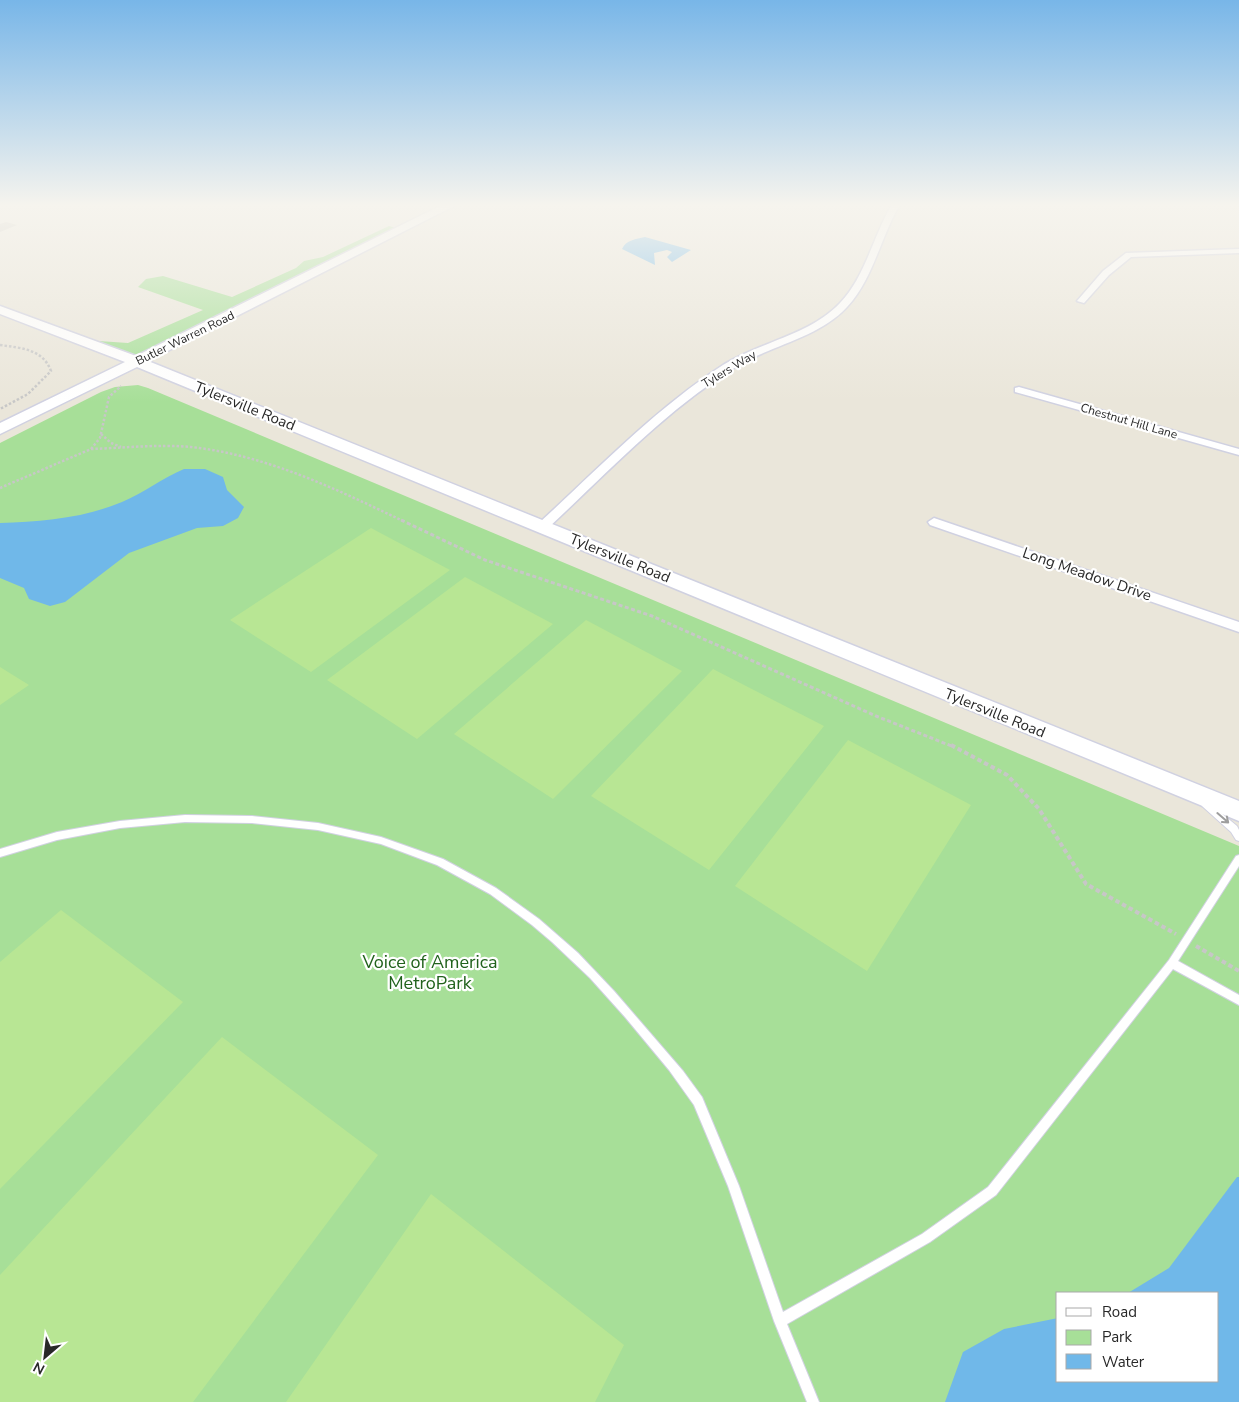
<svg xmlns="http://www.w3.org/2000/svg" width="1239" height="1402" viewBox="0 0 1239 1402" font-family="'Nunito Sans',sans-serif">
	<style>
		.green { fill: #a7df98; fill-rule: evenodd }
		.pitch { fill: #b8e694 }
		.water { fill: #70b8e9 }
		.building { fill: #c6c2ba }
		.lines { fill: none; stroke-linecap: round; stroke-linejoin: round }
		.service-casing { stroke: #d0d1e1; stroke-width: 2 }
		.minor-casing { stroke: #d0d1e1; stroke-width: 3 }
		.secondary-casing { stroke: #d0d1e1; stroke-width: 3 }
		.path-far2 { stroke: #c7c7c7; stroke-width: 2.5; stroke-dasharray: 2.5 2; stroke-linecap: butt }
		.path-far1 { stroke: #c7c7c7; stroke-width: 3; stroke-dasharray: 4 2.5; stroke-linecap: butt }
		.path { stroke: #c7c7c7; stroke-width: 4; stroke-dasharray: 4.5 3; stroke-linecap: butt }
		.service { fill: #fff; fill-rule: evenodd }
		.minor { fill: #fff; fill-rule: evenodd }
		.secondary { fill: #fff; fill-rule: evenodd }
		.oneway { stroke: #9e9e9e }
		.labels { text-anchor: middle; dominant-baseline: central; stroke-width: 4.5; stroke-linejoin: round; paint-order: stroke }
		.far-street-label { font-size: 12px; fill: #282828; stroke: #fff }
		.street-label { font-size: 15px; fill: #282828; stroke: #fff }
		.near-park-label { font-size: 18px; fill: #21621c; stroke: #fff }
	</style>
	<rect width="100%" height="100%" fill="#eae6da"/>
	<path class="green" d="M389,226l14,4 -266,131 -53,-21 44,3 75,-33 -65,-23 8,-8 17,-3 69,21 64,-29 8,-7 19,-4z
		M138,385l10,3 1091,458v556h-1239v-959l101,-51 14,-5zM1058,1293h160v88h-160z"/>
	<path class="pitch" d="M371,528l79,42 -139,102 -81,-52z
		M465,577l88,47 -136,115 -90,-59z
		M586,620l96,51 -129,128 -99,-65z
		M0,667l29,18 -29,20z
		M713,669l111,57 -115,144 -118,-74z
		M848,740l123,65 -104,166 -132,-85z
		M61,910l122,92 -183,187v-227z
		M222,1037l156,118 -185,247h-193v-127z
		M431,1194l193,151 -29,57h-309z"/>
	<path class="water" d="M645,237l46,13 -19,12 -5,-5 5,-5 -5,-2 -13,3 1,12 -33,-16c4,-9 14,-10 23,-12z
		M184,469h21l18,8 4,13 17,17 -6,11 -15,8 -26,2 -68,25 -64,49 -15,4 -21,-7 -5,-11 -24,-10v-55c41,-1 84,-5 122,-21 22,-9 40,-24 62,-33z
		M1237,1177h2v225h-294l18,-50 41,-23 54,-11v63h160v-88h-90l41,-25z"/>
	<path class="building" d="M6,222l11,3 -17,7v-8z"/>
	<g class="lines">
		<g class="service-casing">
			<path id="service" d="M1205,801l3,1 29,24 2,4v11l-3,-1 -5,-8 -29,-26 -1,-2 1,-2z
				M185,815l67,1 66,7 63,14 62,22 53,29 43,31 39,34 36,38 69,80 19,26 37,89 44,126 139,-78 66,-47 181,-227 67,-104 3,-1v11l-61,95 61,34v10l-66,-36 -177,226 -66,47 -143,82 32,78h-12l-33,-81 -46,-135 -34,-81 -25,-35 -44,-53 -35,-39 -38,-36 -20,-17 -42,-31 -53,-29 -56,-21 -63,-14 -66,-7 -67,-1 -65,6 -63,12 -57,17v-8l57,-17 63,-11z"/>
		</g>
		<g class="minor-casing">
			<path id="minor" d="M891,206h8c-19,33 -26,73 -52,101 -29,32 -81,39 -116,63 -68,43 -125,104 -184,159h-8l-2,-3 2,-3c59,-54 116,-114 184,-158 37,-23 87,-30 117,-62 25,-26 33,-66 51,-97z
				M1239,249v4l-108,4 -22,18 -25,28 -7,-2 26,-30 23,-18z
				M1019,387l220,62v6l-224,-63v-4z
				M934,518l305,104v10l-309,-107 -2,-3z"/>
		</g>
		<g class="secondary-casing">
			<path id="secondary" d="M440,206h14l-306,155 1091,440v20l-1102,-454 -137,67v-11l125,-61 -125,-48v-8l136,50z"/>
		</g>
		<path class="path-far2" d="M0,345c21,3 43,4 51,26l-23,23 -28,15
			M101,434l10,9 10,4
			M91,449c32,-1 68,-5 100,-2 75,8 145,42 212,74
			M0,488l91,-39 9,-11 9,-41 12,-11"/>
		<path class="path-far1" d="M401,520l84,40 167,56 224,100 78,31"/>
		<path class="path" d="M951,745l56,30 32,34 47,75 90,50
			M1196,946l43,25"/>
		<use href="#service" class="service"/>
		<use href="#minor" class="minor"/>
		<use href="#secondary" class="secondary"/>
	</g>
	<defs><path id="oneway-shaft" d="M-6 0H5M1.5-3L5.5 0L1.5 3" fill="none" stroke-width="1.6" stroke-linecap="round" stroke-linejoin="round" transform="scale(1.25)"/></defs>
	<use class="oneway" href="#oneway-shaft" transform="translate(1223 818) rotate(41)"/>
	<linearGradient id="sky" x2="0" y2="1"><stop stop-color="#78b6e8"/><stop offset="0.51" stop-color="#f6f4ee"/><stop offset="1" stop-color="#f6f4ee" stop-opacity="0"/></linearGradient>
	<rect width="1239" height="402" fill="url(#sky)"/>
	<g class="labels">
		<g class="far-street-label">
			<text transform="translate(185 338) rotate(-26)">Butler Warren Road</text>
			<text transform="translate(729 369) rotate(-31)">Tylers Way</text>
			<text transform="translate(1129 421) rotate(16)">Chestnut Hill Lane</text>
		</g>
		<g class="street-label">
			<text transform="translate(245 406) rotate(22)">Tylersville Road</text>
			<text transform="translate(620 558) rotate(22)">Tylersville Road</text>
			<text transform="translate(1087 574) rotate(19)">Long Meadow Drive</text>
			<text transform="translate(995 713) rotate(22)">Tylersville Road</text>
		</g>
		<g class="near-park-label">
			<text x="430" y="962">Voice of America<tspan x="430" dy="21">MetroPark</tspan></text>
		</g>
	</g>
	<rect x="1056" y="1292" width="162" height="90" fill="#ffffff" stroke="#a9a9a9"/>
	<rect x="1066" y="1308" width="25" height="8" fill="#ffffff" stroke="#a9a9a9"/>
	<text x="1102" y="1317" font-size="15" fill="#282828">Road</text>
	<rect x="1066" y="1330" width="25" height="15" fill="#a7df98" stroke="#a9a9a9"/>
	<text x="1102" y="1342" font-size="15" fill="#282828">Park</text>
	<rect x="1066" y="1354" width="25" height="15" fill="#70b8e9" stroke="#a9a9a9"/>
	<text x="1102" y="1367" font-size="15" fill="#282828">Water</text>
	<g transform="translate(45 1357) rotate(208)" stroke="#ffffff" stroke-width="4" paint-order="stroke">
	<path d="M0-4L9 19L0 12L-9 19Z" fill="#282828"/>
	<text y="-8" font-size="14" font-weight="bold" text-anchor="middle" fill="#282828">N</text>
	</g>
</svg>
